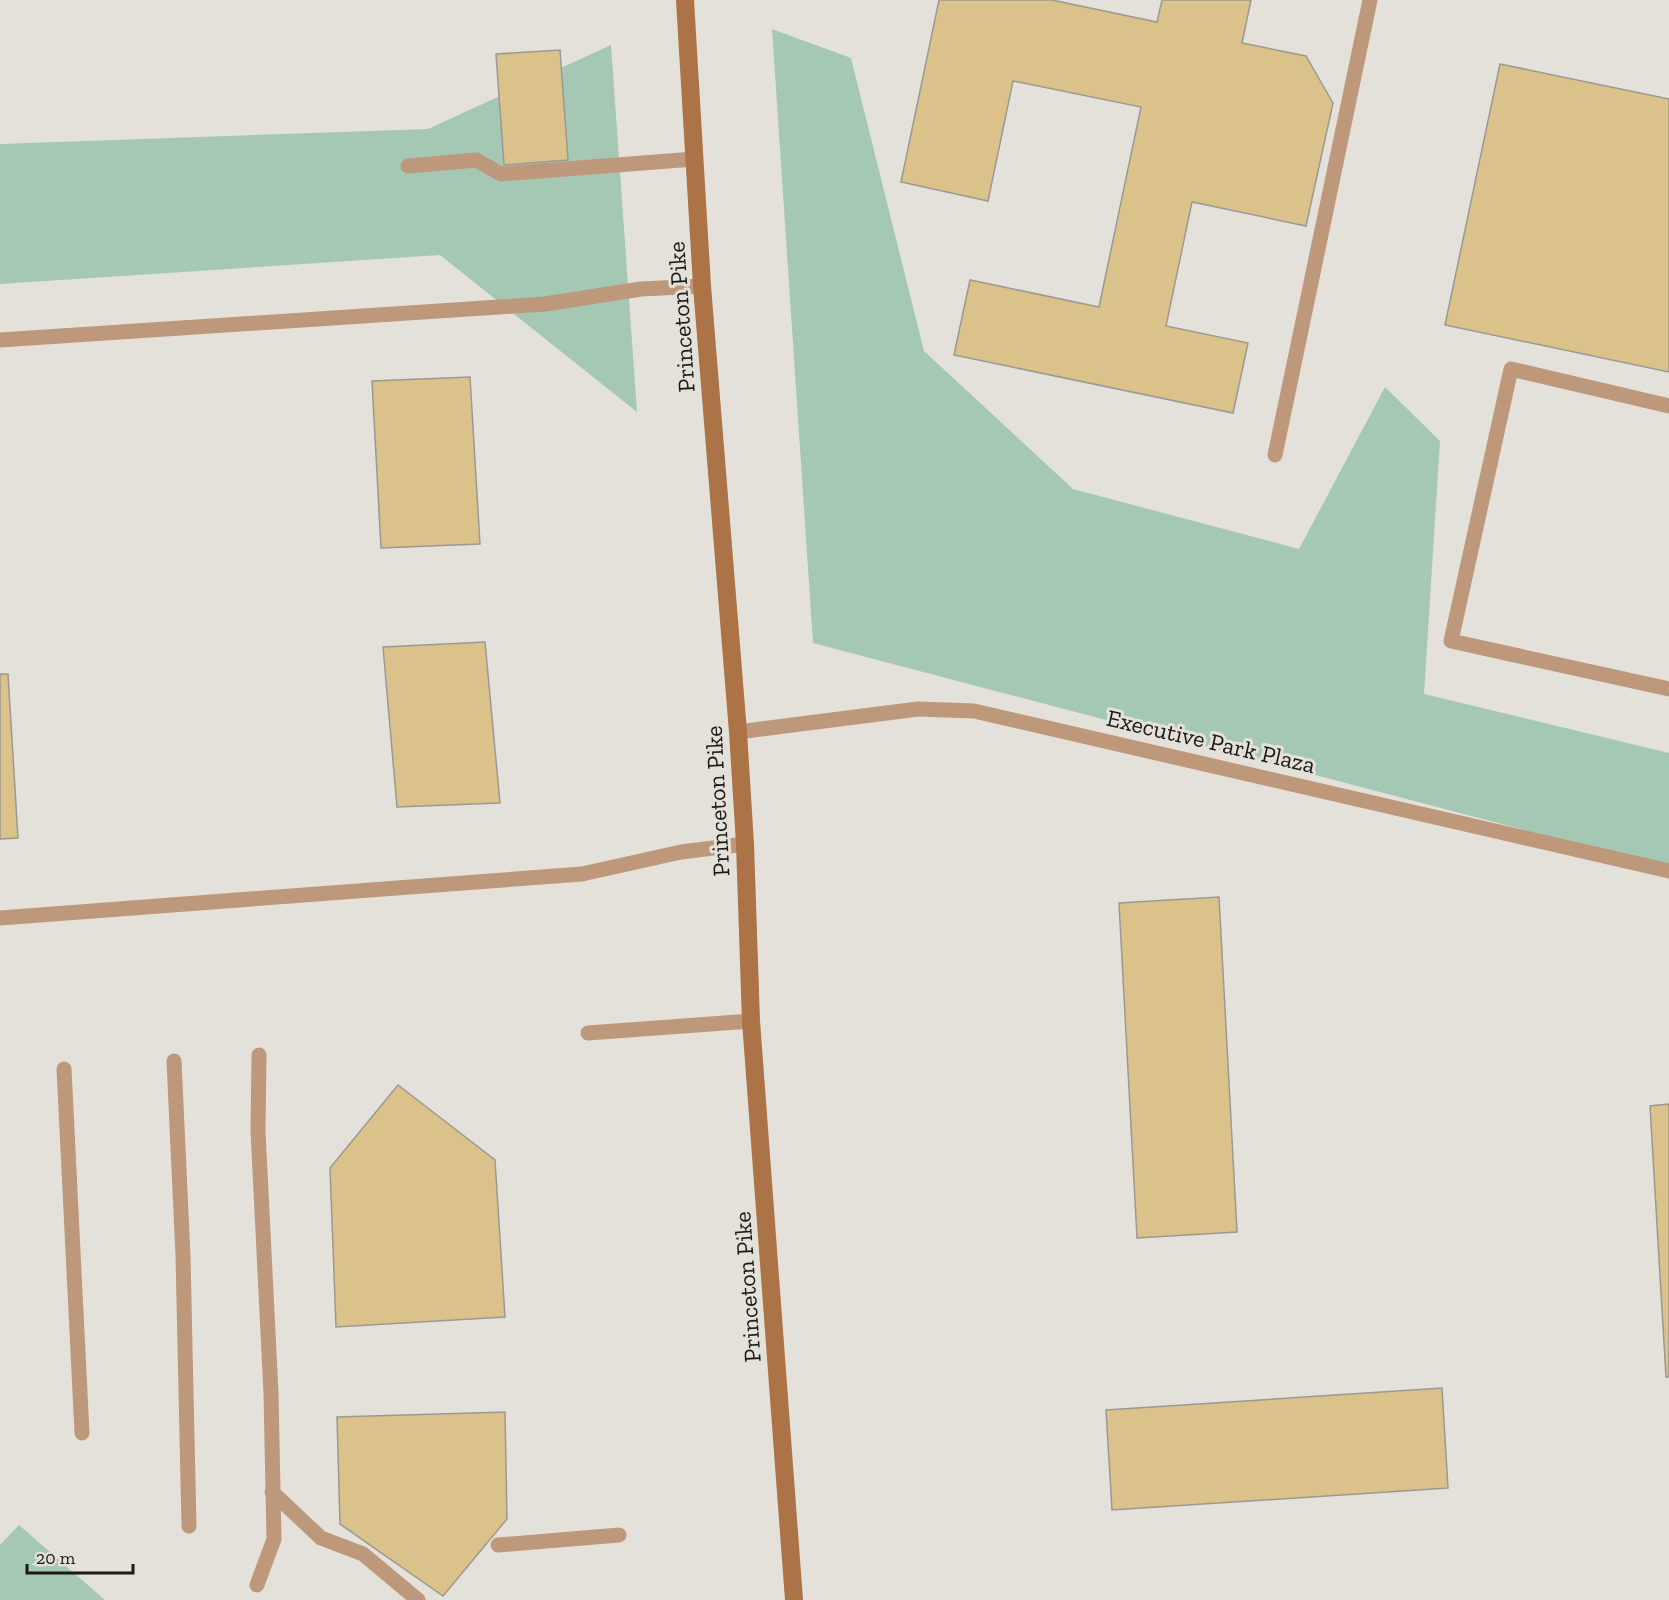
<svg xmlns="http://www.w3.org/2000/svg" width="1669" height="1600" viewBox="0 0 1669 1600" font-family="'Zilla Slab',serif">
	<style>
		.green { fill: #a5c8b4 }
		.building { fill: #dbc18a; stroke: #9c9993; stroke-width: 1.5 }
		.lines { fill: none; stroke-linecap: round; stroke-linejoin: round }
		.lane { stroke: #be987a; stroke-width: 15 }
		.secondary { stroke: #ab7346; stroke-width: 18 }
		.labels { text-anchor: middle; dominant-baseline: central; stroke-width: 6; stroke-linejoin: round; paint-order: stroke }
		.street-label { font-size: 24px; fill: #1b1a17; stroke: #e4e1da }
	</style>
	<rect width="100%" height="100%" fill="#e4e1da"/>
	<path class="green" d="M772,29l79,29 73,293 149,138 226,60 86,-162 55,54 -16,253 245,59v115l-856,-225z
		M611,45l26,367 -197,-157 -440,29v-140l428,-15z
		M19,1525l86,75h-105v-55z"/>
	<path class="building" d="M939,0h113l105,22 5,-22h89l-9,43 64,13 27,47 -27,123 -114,-24 -26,124 82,17 -15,70 -279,-58 16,-75 129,27 42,-200 -128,-26 -25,120 -87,-19z
		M560,50l8,110 -64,5 -8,-111z
		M1500,64l169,35v273l-224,-47z
		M470,377l10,167 -99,4 -9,-167z
		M485,642l15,161 -103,4 -14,-160z
		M0,674h8l10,164 -18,1z
		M1219,897l18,335 -100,6 -18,-335z
		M398,1085l97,75 10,157 -169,10 -6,-159z
		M1669,1104v273h-3l-16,-271z
		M1442,1388l6,100 -336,22 -6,-100z
		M505,1412l2,107 -64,77 -103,-72 -3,-107z"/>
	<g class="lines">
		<path class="lane" d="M408,166l68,-6 25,14 193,-15
			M0,340l545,-36 96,-15 61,-3
			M1669,406l-158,-37 -60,272 218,48
			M1275,455l95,-455
			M738,732l180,-23 56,2 695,160
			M0,918l582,-44 99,-22 64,-8
			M588,1033l163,-12
			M174,1061l9,195 6,270
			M64,1069l18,364
			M272,1492l49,46 42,16 55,46
			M498,1545l121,-10
			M257,1585l17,-46 -3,-146 -13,-262 1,-76"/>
		<path class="secondary" d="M685,0l17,286 36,446 7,112 6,177 43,579"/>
	</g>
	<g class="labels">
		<g class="street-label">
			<text transform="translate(681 317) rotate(-94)">Princeton Pike</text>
			<text transform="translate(1211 741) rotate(13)">Executive Park Plaza</text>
			<text transform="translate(717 801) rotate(-93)">Princeton Pike</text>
			<text transform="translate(747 1287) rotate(-94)">Princeton Pike</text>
		</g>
	</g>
	<path d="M27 1564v9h106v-9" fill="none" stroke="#1b1a17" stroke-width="3"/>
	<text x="36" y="1564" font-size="18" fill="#1b1a17" stroke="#e4e1da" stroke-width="4.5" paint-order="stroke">20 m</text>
</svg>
